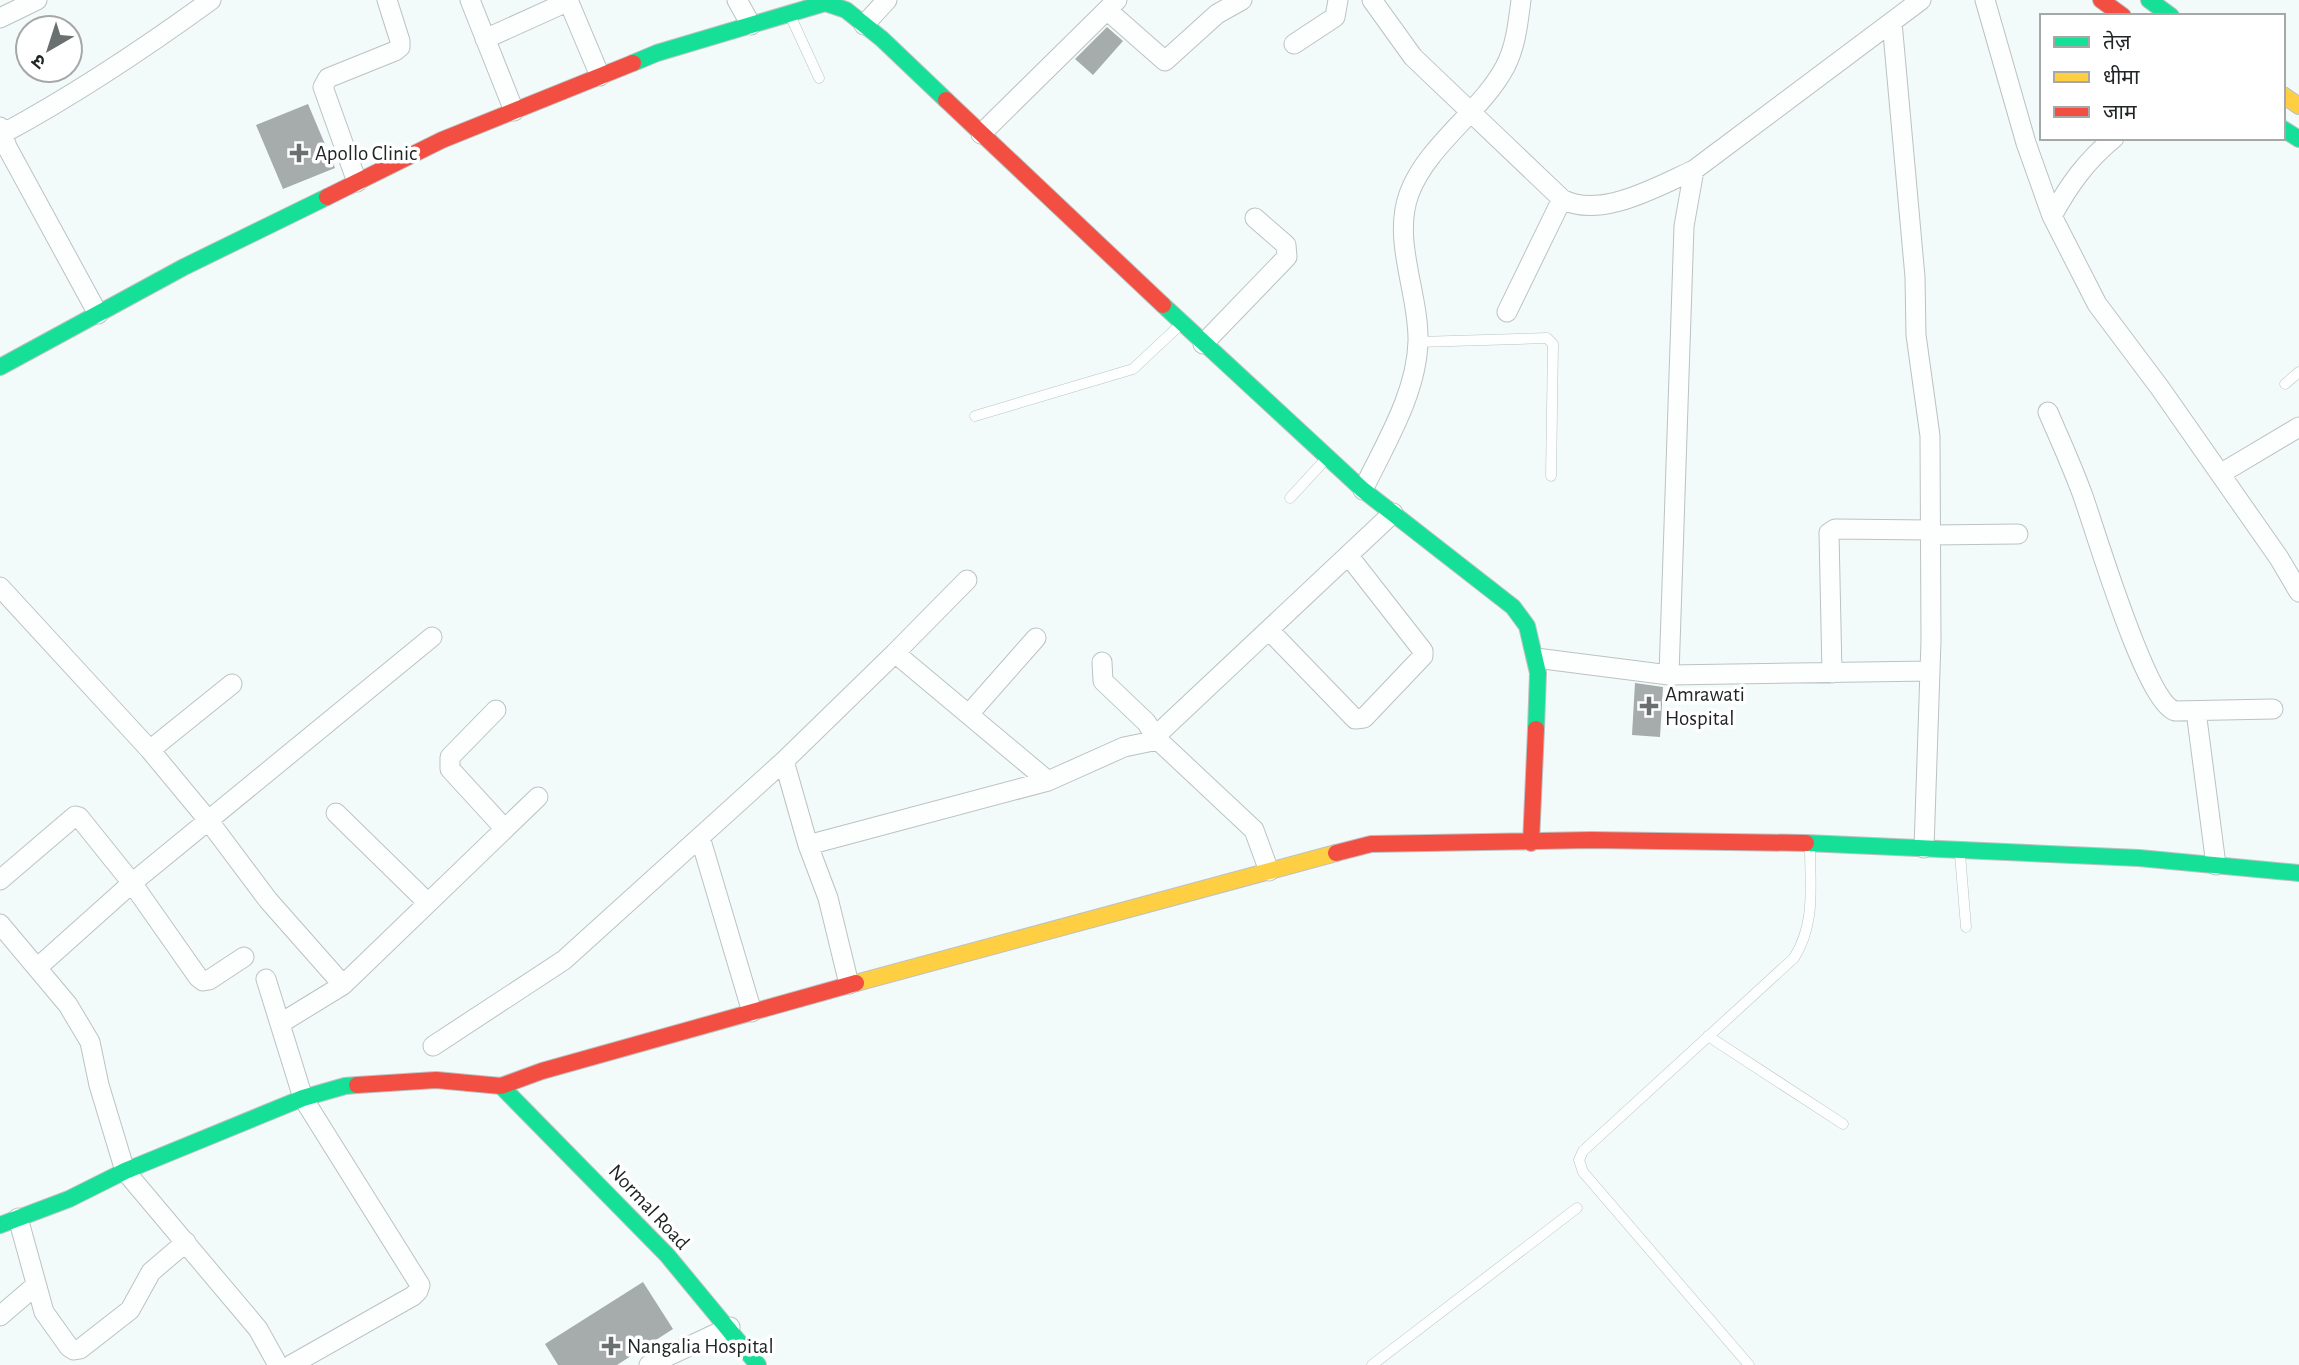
<svg xmlns="http://www.w3.org/2000/svg" width="2299" height="1365" viewBox="0 0 2299 1365" font-family="'Alegreya Sans','Noto Sans Devanagari',sans-serif">
	<style>
		.building { fill: #a6abac }
		.lines { fill: none; stroke-linecap: round; stroke-linejoin: round }
		.lane-casing { stroke: #bcc2c2; stroke-width: 11 }
		.street-casing { stroke: #bcc2c2; stroke-width: 21 }
		.fast-casing { stroke: #bcc2c2; stroke-width: 18 }
		.slow-casing { stroke: #bcc2c2; stroke-width: 18 }
		.jam-casing { stroke: #bcc2c2; stroke-width: 18 }
		.lane { stroke: #fdfefe; stroke-width: 10 }
		.street { stroke: #fdfefe; stroke-width: 19 }
		.fast { stroke: #16e098; stroke-width: 16 }
		.slow { stroke: #ffcf43; stroke-width: 16 }
		.jam { stroke: #f24e42; stroke-width: 16 }
		.poi-dot { fill: #6a7070; stroke: #fff; stroke-width: 2.5 }
		.labels { text-anchor: middle; dominant-baseline: central; stroke-width: 7; stroke-linejoin: round; paint-order: stroke }
		.poi-label { font-size: 21px; fill: #202526; stroke: #fff; text-anchor: start }
		.street-label { font-size: 21px; fill: #202526; stroke: #fff }
	</style>
	<rect width="100%" height="100%" fill="#f2fafa"/>
	<path class="building" d="M1107,27l16,14 -30,34 -18,-16z
		M308,104l27,64 -52,21 -27,-64z
		M1635,683l28,4 -3,50 -28,-2z
		M643,1282l30,47 -56,36h-59l-13,-21z"/>
	<g class="lines">
		<g class="lane-casing">
			<path id="lane" d="M790,15l29,63
				M1418,342l129,-4 6,6 -2,132
				M2285,384l14,-12
				M975,416l158,-47 48,-45
				M1290,498l35,-38
				M1960,854l6,73
				M1708,1036l135,88
				M1372,1365l205,-157
				M1749,1365l-166,-193 -4,-12 4,-9 211,-193c22,-35 16,-72 16,-112"/>
		</g>
		<g class="street-casing">
			<path id="street" d="M470,0l44,111
				M568,0l32,76
				M737,0l14,25
				M1372,0l41,57 149,142c38,21 96,-13 132,-29
				M1985,0l41,143 26,73 45,88 63,84 119,170 20,34
				M1107,10l58,51 52,-47 25,-14
				M0,18l37,-18
				M1892,22l23,255 1,58 14,101 1,205 -7,207
				M864,25l23,-25
				M485,39l84,-38
				M1294,44l41,-27 3,-17
				M0,127l7,20 91,167
				M4,133c72,-39 141,-85 207,-133
				M981,134l136,-134
				M357,182l-34,-95 5,-9 67,-27 5,-4v-6l-13,-41
				M2052,216c17,-31 34,-55 62,-78
				M1507,312l55,-113
				M1203,344l84,-87 -1,-12 -31,-27
				M2048,412c12,28 25,56 35,84 13,36 62,205 92,215l98,-2
				M2220,474l79,-47
				M1363,490c22,-46 54,-97 55,-149 1,-48 -26,-100 -9,-147 18,-49 72,-82 96,-127 11,-21 13,-44 16,-67
				M1931,535l87,-1
				M0,587l150,163 82,-66
				M1269,630l86,89 9,-1 59,-62v-5l-75,-96
				M895,653l72,-73
				M1536,658l133,17 261,-4
				M1102,662l1,19 43,41 12,18 3,-9 232,-218
				M1832,673l-3,-140 6,-4 95,1
				M1669,675l15,-449 10,-56 227,-170
				M496,710l-46,47v12l55,60
				M2196,711l20,154
				M969,714l67,-76
				M150,750l58,70 60,80 75,85
				M784,761l24,84 20,53 21,86
				M336,813l92,90
				M700,837l52,175
				M808,845l240,-64
				M0,880l75,-64 4,1 53,66 66,94 5,4 6,-1 35,-23
				M0,924l68,81 22,37 9,43 26,86 133,158 20,36
				M37,968l95,-85 300,-246
				M266,979l37,119 117,187 -2,6 -5,5 -122,69
				M281,1023l62,-38 195,-188
				M433,1046l131,-86 220,-199 111,-108 153,128 76,-34 34,-7 96,90 15,41
				M18,1218l26,94 25,35 5,3 6,-1 50,-39 21,-38 35,-30
				M0,1316l35,-30
				M649,1365l81,-38"/>
		</g>
		<g class="fast-casing">
			<path id="fast" d="M2149,0l22,16
				M633,63l24,-10 168,-50 21,7 36,29 64,61
				M2283,129l16,10
				M1163,305l200,185 150,117 14,19 11,47 -2,56
				M0,367l184,-100 143,-70
				M1806,843l333,15 160,15
				M501,1086l166,169 91,110
				M0,1225l69,-26 56,-28 178,-73 42,-12 12,-1"/>
		</g>
		<g class="slow-casing">
			<path id="slow" d="M2283,95l16,11
				M856,983l480,-130"/>
		</g>
		<g class="jam-casing">
			<path id="jam" d="M2101,0l22,16
				M946,100l217,205
				M327,197l115,-57 191,-77
				M1531,843l5,-114
				M1336,853l35,-9 220,-4 215,3
				M357,1085l79,-5 65,6 41,-15 314,-88"/>
		</g>
		<use href="#lane" class="lane"/>
		<use href="#street" class="street"/>
		<use href="#fast" class="fast"/>
		<use href="#slow" class="slow"/>
		<use href="#jam" class="jam"/>
	</g>
	<g class="poi-dot">
		<path d="M295.5 142.5h7v7h7v7h-7v7h-7v-7h-7v-7h7z"/>
		<path d="M1645.5 695.5h7v7h7v7h-7v7h-7v-7h-7v-7h7z"/>
		<path d="M607.5 1335.5h7v7h7v7h-7v7h-7v-7h-7v-7h7z"/>
	</g>
	<g class="labels">
		<g class="poi-label">
			<text x="315" y="153">Apollo Clinic</text>
			<text x="1665" y="694">Amrawati<tspan x="1665" dy="24">Hospital</tspan></text>
			<text x="627" y="1346">Nangalia Hospital</text>
		</g>
		<g class="street-label">
			<text transform="translate(649 1207) rotate(47)">Normal Road</text>
		</g>
	</g>
	<rect x="2040" y="14" width="245" height="126" fill="#ffffff" stroke="#a6a8a8" stroke-width="2"/>
	<rect x="2054" y="37" width="35" height="10" fill="#16e098" stroke="#a6a8a8" stroke-width="2"/>
	<text x="2103" y="49" font-size="21" fill="#202526">तेज़</text>
	<rect x="2054" y="72" width="35" height="10" fill="#ffcf43" stroke="#a6a8a8" stroke-width="2"/>
	<text x="2103" y="84" font-size="21" fill="#202526">धीमा</text>
	<rect x="2054" y="107" width="35" height="10" fill="#f24e42" stroke="#a6a8a8" stroke-width="2"/>
	<text x="2103" y="119" font-size="21" fill="#202526">जाम</text>
	<g transform="translate(49 49) rotate(219)"><circle r="33" fill="#ffffff" stroke="#a6a8a8" stroke-width="2"/>
	<path d="M0-5L12 26L0 18L-12 26Z" fill="#6a7070"/>
	<text y="-10" font-size="19" font-weight="bold" text-anchor="middle" fill="#202526">उ</text>
	</g>
</svg>
